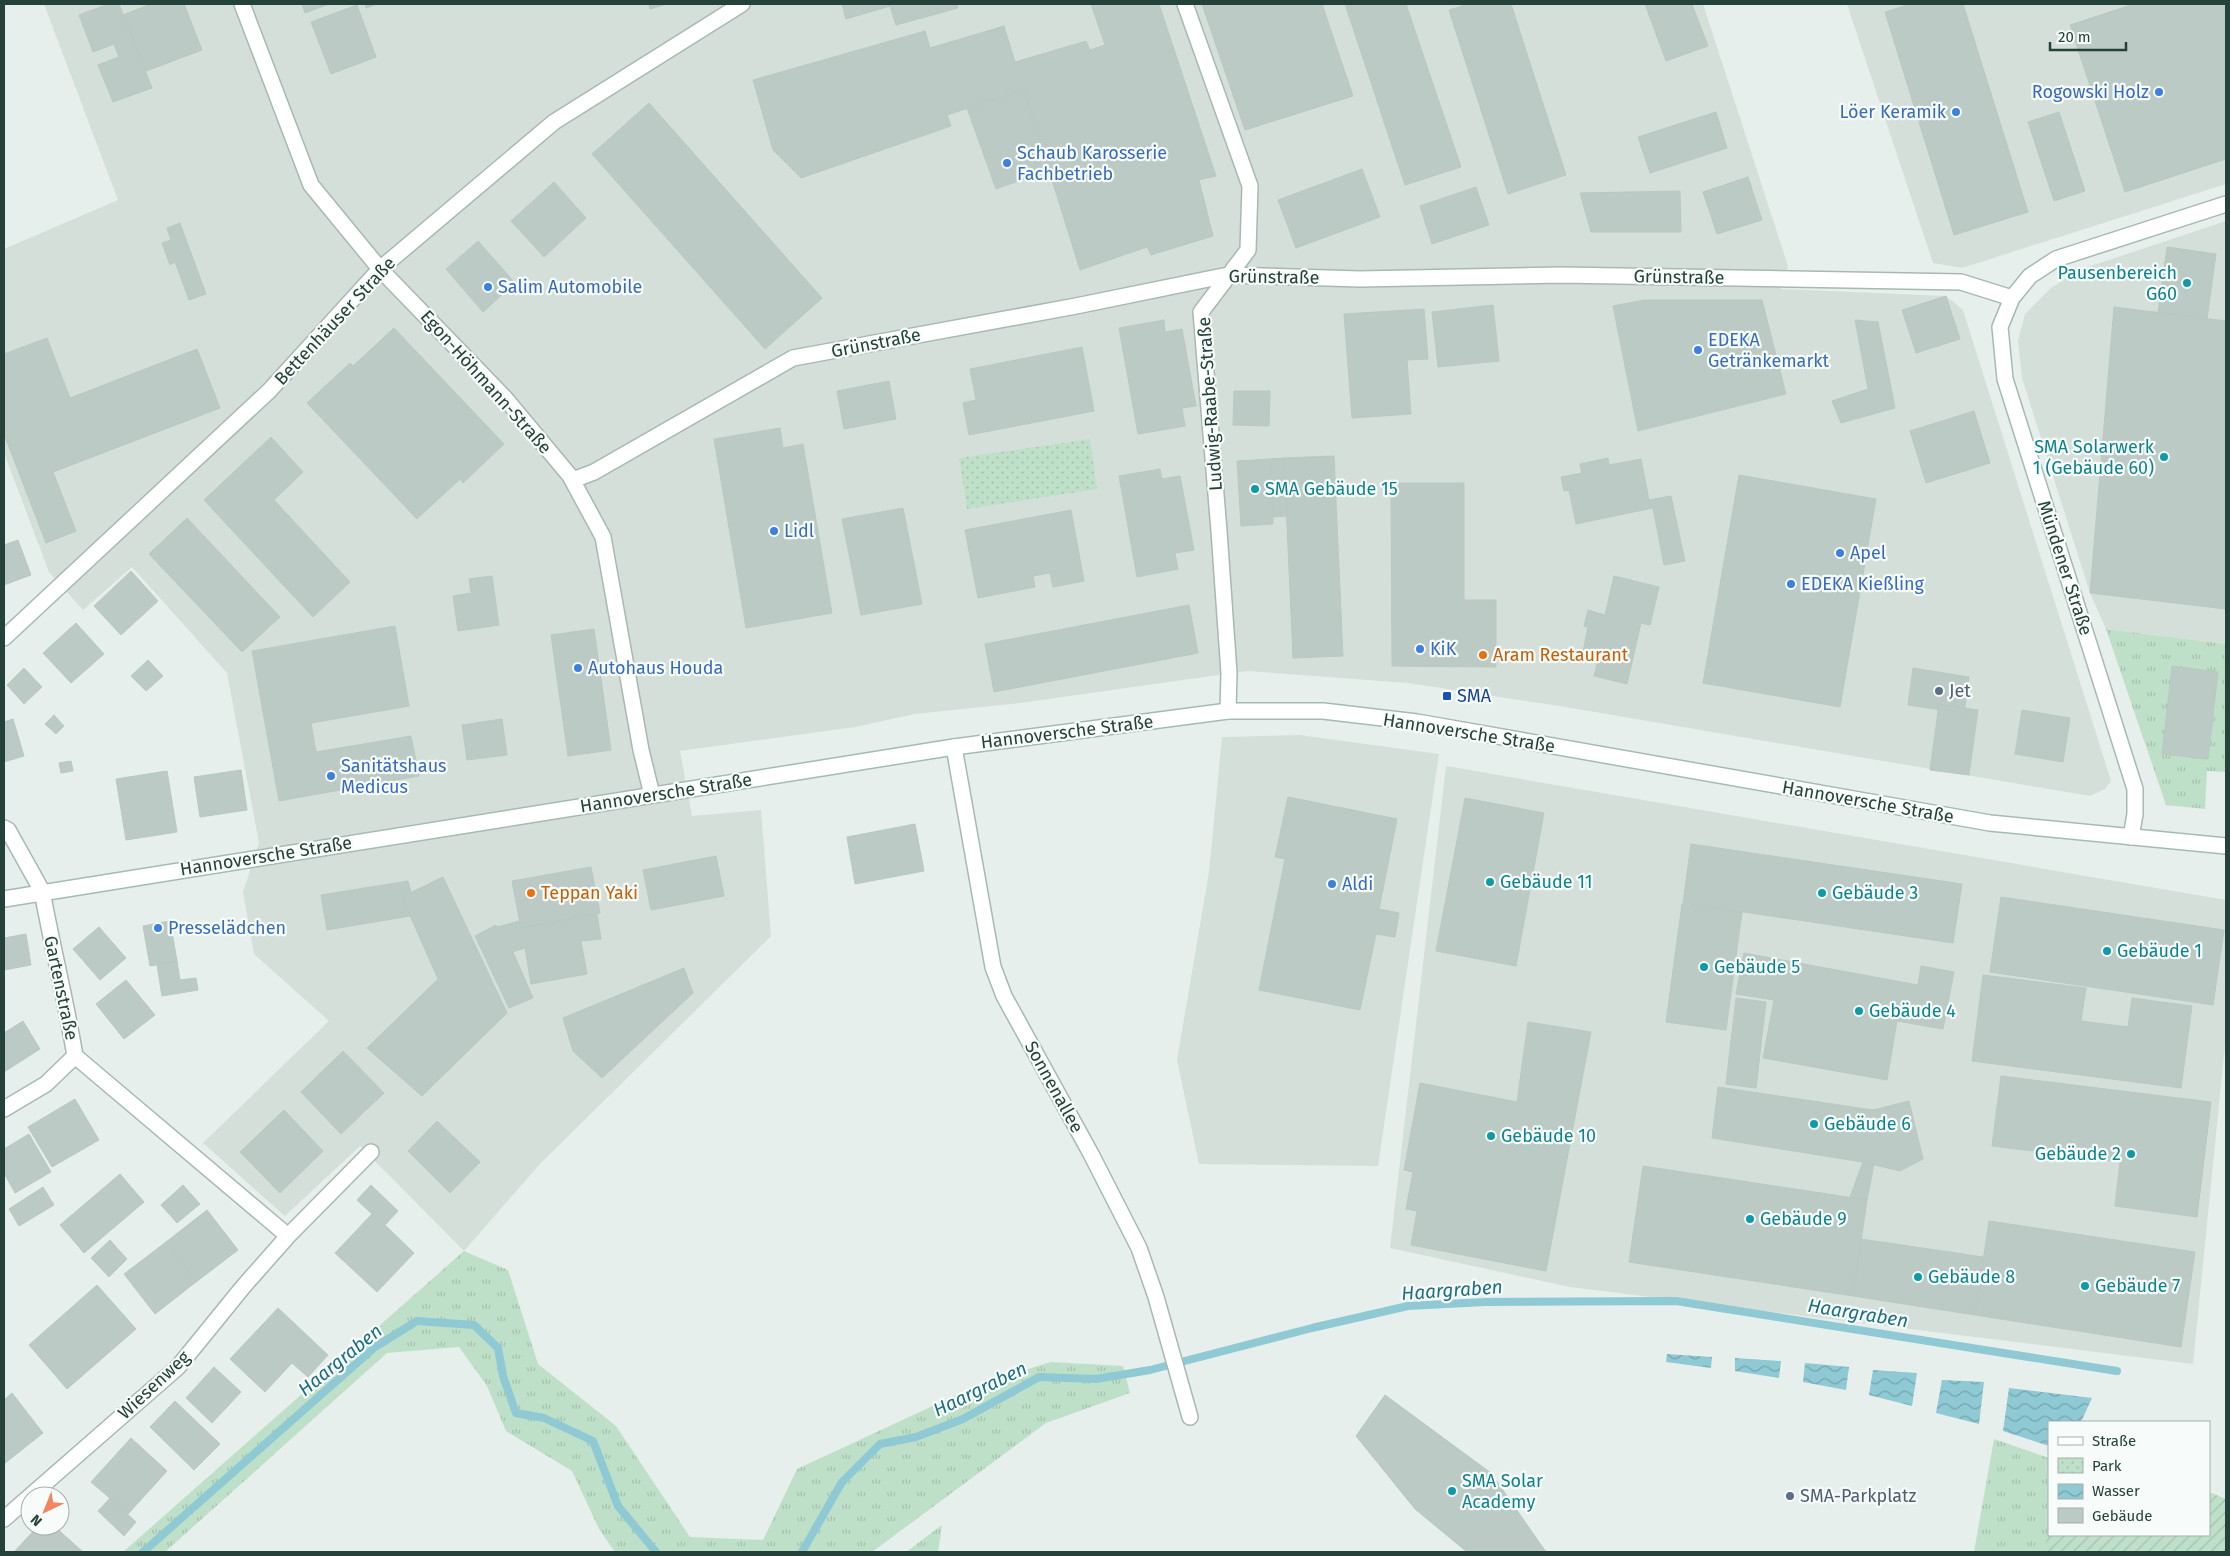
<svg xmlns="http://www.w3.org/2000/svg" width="2230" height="1556" viewBox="0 0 2230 1556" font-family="'Fira Sans',sans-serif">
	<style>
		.built { fill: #d4dfda }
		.grass { fill: url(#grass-tufts) }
		.park { fill: url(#park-dots) }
		.garden { fill: url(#garden-furrows) }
		.water { fill: url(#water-waves) }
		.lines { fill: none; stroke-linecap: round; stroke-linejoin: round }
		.stream { stroke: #8ec9d4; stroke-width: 8 }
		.building { fill: #bbcac4; stroke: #b8c9c2 }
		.minor-casing { stroke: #a8b8b2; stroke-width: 18 }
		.tertiary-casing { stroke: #a8b8b2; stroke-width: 18 }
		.secondary-casing { stroke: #a4bbb3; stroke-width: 18 }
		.minor { stroke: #fff; stroke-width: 15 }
		.tertiary { stroke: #fff; stroke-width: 15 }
		.secondary { stroke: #fff; stroke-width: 15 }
		.shop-dot { fill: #3f7fe0; stroke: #f7fbf9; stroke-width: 2 }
		.culture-dot { fill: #0f9aa8; stroke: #f7fbf9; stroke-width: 2 }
		.food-dot { fill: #e8710a; stroke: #f7fbf9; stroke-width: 2 }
		.service-dot { fill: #5c6f8a; stroke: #f7fbf9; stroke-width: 2 }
		.transit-dot { fill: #1a4fb4; stroke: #f7fbf9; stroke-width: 2 }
		.labels { text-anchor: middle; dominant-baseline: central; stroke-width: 4.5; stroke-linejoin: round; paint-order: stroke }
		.shop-label { font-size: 18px; fill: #366cbe; stroke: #f7fbf9; text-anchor: start }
		.culture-label { font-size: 18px; fill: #0d838f; stroke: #f7fbf9; text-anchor: start }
		.street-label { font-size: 18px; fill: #24423a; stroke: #f7fbf9 }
		.food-label { font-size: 18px; fill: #c56008; stroke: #f7fbf9; text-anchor: start }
		.service-label { font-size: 18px; fill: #4e5e75; stroke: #f7fbf9; text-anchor: start }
		.transit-label { font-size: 18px; fill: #164399; stroke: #f7fbf9; text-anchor: start }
		.water-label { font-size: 19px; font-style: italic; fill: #1c6f80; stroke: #f7fbf9 }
	</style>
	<defs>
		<pattern id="grass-tufts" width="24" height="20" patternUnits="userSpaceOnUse" patternTransform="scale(1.25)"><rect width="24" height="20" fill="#bfe0c8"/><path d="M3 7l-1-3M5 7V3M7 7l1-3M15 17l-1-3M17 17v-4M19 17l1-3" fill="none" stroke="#a4c1ad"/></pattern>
		<pattern id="park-dots" width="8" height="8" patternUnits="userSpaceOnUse" patternTransform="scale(1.25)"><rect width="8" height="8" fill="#bfe0c8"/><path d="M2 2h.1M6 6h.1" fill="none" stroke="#a4c1ad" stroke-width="1.8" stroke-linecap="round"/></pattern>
		<pattern id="garden-furrows" width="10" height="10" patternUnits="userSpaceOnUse" patternTransform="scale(1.25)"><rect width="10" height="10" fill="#bfe0c8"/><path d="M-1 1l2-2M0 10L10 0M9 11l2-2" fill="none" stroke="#a4c1ad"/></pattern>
		<pattern id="water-waves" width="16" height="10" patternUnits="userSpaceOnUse" patternTransform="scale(1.25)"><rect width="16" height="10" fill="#8ec9d4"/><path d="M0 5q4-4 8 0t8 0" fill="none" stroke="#74a5ad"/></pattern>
	</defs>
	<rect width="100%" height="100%" fill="#e6efeb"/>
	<path class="built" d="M44,4h1659l85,262 -7,23 165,7 17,14 148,471 -6,8 -15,7 -531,-90 -151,-23 -161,-12 -227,32 -105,11 -60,13 -175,24 12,65 69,-6 10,126 -232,229 -75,86 -104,-105 -75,70 -82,-73 126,-122 -75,-67 -11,-62 16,-49 -32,-170 -95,-106 -49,43 -34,-38 -45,-119v-204l114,-49z
		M1847,4h379v180l-264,84 -29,-5z
		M2226,221v423l-120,-15 -16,-36 -68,-215 -4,-37 7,-27 26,-26 28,-18z
		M1300,735l139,19 -61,412 -179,-2 -22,-104 32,-188 13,-135z
		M1446,766l780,134v135l-33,329 -623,-77 -180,-39z"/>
	<path class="grass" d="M2106,629l120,15v128l-19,-1 -2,38 -39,-4z
		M464,1251l44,19 30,94 78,62 74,111 73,3 34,-71 183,-85 71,-22 72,4 7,27 -84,30 -174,129h-257l-16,-23 -27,-58 -66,-40 -19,-45 -28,-39 -72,6 -222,199h-42z
		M1994,1439l55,19v76l-8,18h-67z
		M942,1525l-4,27h-32z"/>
	<path class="park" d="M1090,439l7,50 -130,20 -8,-51z"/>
	<path class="garden" d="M2209,1492l17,7v53h-185l8,-18 160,1z"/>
	<path class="water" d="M1667,1354l45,3 -1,11 -45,-6z
		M1735,1358l46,3 -2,17 -44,-7z
		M1805,1363l44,4 -3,23 -43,-8z
		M1873,1370l44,3 -5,33 -43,-11z
		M1942,1380l42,2 -5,42 -43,-11z
		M2009,1388l83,10 -11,24h-32v24l-46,-15z"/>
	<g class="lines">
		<path class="stream" d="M143,1552l232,-205 42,-26 57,4 24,23 5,28 13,37 28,5 49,23 25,65 38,46
			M802,1552l40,-70 38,-38 36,-7 47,-18 76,-42 57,2 54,-9 162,-42 96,-22 77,-4 191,-1 441,70"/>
	</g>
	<path class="building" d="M109,4h10l33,84 -39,14 -15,-37 21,-8 -5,-13 -21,8 -14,-37z
		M151,4h33l18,46 -56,21 -23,-56z
		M302,4h27l-24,9z
		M365,4h12l-11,4z
		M649,4h18l-17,5z
		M842,4h115l1,4 -62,17 -6,-19 -44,13z
		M1091,4h68l57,172 -17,4 14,56 -62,19 -4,-8 -67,23 -56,-180 -77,25 4,11 -150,52 -28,-28 -20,-70 172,-49 5,17 74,-22 11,36 71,-21 4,9 15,-5z
		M1202,4h120l31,92 -108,34z
		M1345,4h61l55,163 -56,18z
		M1469,4h42l55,171 -58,19 -59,-184z
		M1645,4h47l16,42 -42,15z
		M1911,4h52l65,208 -74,23 -69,-223z
		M2134,4h92v155l-101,33 -55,-167z
		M357,5l19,52 -45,17 -20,-52z
		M1024,90l25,80 -53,19 -29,-81z
		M649,103l173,195 -57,51 -173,-195z
		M1716,112l11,36 -77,25 -12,-36z
		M2059,112l26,79 -31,10 -26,-79z
		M1362,169l18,48 -84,31 -18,-48z
		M1748,177l14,43 -45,14 -14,-42z
		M554,182l32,36 -42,39 -33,-36z
		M1476,187l13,38 -57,19 -12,-38z
		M1680,191l1,41h-90l-11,-39z
		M180,223l26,71 -17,6 -14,-38 -5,3 -8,-22 9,-3 -4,-12z
		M478,241l37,42 -32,29 -37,-43z
		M2167,247l49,7 -9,65 -49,-7z
		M1946,296l14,43 -44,14 -14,-43z
		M1644,300h118l24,94 -148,37 -25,-125z
		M1493,305l6,56 -61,6 -6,-55z
		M2114,307l112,14v288l-136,-16z
		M1424,309l4,50 -21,1 4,54 -59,4 -8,-104z
		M1164,320l1,12 17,-3 14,77 -14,2 3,18 -47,8 -19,-106z
		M1855,320l23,2 17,86 -54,15 -9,-22 36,-12z
		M394,328l110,116 -41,39 -3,-4 -43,40 -110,-116 43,-40 3,3z
		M47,338l23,60 127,-49 23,59 -167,64 23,59 -30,12 -42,-109v-80z
		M1082,347l12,64 -125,24 -6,-32 13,-3 -6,-31z
		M889,381l7,38 -52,10 -7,-38z
		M1234,391h36l-1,35 -36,-1z
		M1974,411l16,52 -64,20 -16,-52z
		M780,428l3,20 20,-4 29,169 -86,15 -32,-189z
		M271,437l32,35 -29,28 76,82 -37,35 -109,-117z
		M1334,456l9,200 -50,2 -9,-200z
		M1284,458l3,58 -14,1 -3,-58z
		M1608,458l1,7 32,-6 8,41 22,-4 14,65 -21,4 -11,-57 -77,16 -7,-34 -5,1 -3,-14 21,-4 -2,-9z
		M1270,459l3,65 -32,2 -4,-65z
		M1160,469l2,10 18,-3 14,74 -19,3 3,16 -41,8 -18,-101z
		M1739,475l137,24 -36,208 -137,-24z
		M1391,483h73v117h32v67l-104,-1z
		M903,508l19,96 -61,11 -19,-96z
		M1071,510l13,71 -31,6 -3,-14 -17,3 2,11 -57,11 -13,-68z
		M187,518l93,99 -38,35 -93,-98z
		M18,540l13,35 -27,10v-40z
		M131,571l27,30 -37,34 -27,-29z
		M492,576l7,49 -41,6 -5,-35 18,-3 -2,-14z
		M1614,576l45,11 -9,38 -9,-2 -14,61 -33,-8 5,-20 -16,-4 5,-25 -4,-1 4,-16 17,5z
		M1189,605l9,48 -204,39 -9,-48z
		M76,623l28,31 -33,29 -28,-30z
		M395,626l14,80 -98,17 5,29 95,-16 8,40 -140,25 -27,-150z
		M594,629l17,121 -43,6 -17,-121z
		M148,660l15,16 -17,15 -15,-15z
		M2172,666l46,6 -10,87 -46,-5z
		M24,668l18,19 -18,17 -17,-19z
		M1913,668l56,9 -5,36 -56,-8z
		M1939,704l39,6 -9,65 -39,-5z
		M2022,710l48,8 -7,44 -48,-8z
		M54,715l10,11 -8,8 -11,-10z
		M13,719l11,37 -20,6v-40z
		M502,719l5,36 -40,5 -5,-35z
		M71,761l2,10 -12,2 -2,-10z
		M241,770l6,40 -47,7 -6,-40z
		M167,771l10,61 -51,8 -10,-61z
		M1288,797l109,22 -18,90 20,4 -4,24 -19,-3 -16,76 -101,-20 26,-131 -10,-2z
		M1465,798l79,15 -28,153 -80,-15z
		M915,824l9,47 -69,13 -8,-47z
		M1691,844l271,40 -9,59 -270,-40z
		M716,856l8,40 -73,14 -8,-40z
		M591,867l9,46 -79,15 -9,-47z
		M443,877l64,136 -85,83 -55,-48 71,-69 -36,-82z
		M408,881l3,11 -9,5 8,19 -83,14 -6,-35z
		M2001,897l223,33 -11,75 -223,-33z
		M1682,904l60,8 -16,118 -60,-8z
		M597,914l4,25 -20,2 6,33 -56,10 -6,-36 -12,4 20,46 -24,10 -34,-72 21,-11 1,2 22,-6 2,7z
		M170,921l7,40 -27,5 -7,-40z
		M99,927l27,31 -26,22 -27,-31z
		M26,934l5,31 -27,5v-32z
		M1744,953l174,32 3,-19 33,6 -11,57 -46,-8 -10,59 -124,-22 11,-58 -38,-6z
		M177,961l3,19 16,-2 2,12 -36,6 -5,-31z
		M684,968l9,25 -91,85 -29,-27 -10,-33z
		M1983,975l103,13 -5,33 47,6 4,-29 60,8 -11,82 -209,-27z
		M126,980l29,35 -31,24 -28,-35z
		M1736,998l30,4 -10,86 -30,-4z
		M23,1021l17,28 -36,23v-39z
		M1528,1022l63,10 -45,239 -135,-26 6,-34 -11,-2 7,-37 -9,-2 16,-87 97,19z
		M343,1051l41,42 -43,41 -40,-42z
		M2001,1076l210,26 -14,115 -82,-11 5,-44 -128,-16z
		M1718,1087l155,23 36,-9 14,58 -23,12 -37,-9 -151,-24z
		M75,1099l24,41 -47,27 -24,-40z
		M284,1110l39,41 -43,42 -40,-41z
		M437,1121l43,41 -30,31 -42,-42z
		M29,1134l22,38 -36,21 -11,-20v-24z
		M1863,1162l11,2 -7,36 -17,-3z
		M1643,1166l224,34 -14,96 -224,-34z
		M120,1174l24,28 -60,51 -24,-28z
		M183,1185l17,19 -23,19 -16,-18z
		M371,1185l27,26 -13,14 29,28 -37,39 -42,-39 37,-39 -15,-14z
		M43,1187l11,18 -35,21 -10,-17z
		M207,1210l31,40 -42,32 -30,-40z
		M1989,1221l206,31 -14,95 -206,-32z
		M1861,1239l122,18 -8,58 -122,-19z
		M110,1240l17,19 -18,18 -18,-19z
		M166,1242l30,40 -41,32 -31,-40z
		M97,1285l39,44 -69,60 -38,-44z
		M278,1308l50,47 -20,22 -16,-14 -27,29 -35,-33z
		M214,1367l27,25 -29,31 -26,-25z
		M12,1393l31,40 -39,31v-64z
		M1385,1395l106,78 55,79h-79l-52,-43 -59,-73z
		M175,1401l45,43 -26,26 -44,-43z
		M131,1438l36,33 -39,43 -37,-32z
		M110,1498l26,24 -12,14 -26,-25z
		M38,1526h16l29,26h-69z"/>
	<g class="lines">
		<g class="minor-casing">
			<path id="minor" d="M242,4l69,181 69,84 125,129 65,78 33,61 38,213 11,45
				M1185,4l65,182 -2,64 -47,62 18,219 10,142 -1,38
				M573,480l21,-8 199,-114 283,-52 152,-31 132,4 201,-4 400,7 51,16
				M4,638l265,-247 111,-122 174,-147 188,-118
				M954,747l39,220 11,29 87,158 48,94 17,49 34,120
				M2131,837l4,-23v-25l-130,-410 -5,-52 12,-29 18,-22 26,-17 170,-55
				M75,1056l213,180
				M4,1109l42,-25 29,-28c-9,-55 -23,-110 -33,-165
				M4,1519l174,-152 65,-80 45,-51 83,-84"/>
		</g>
		<g class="tertiary-casing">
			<path id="tertiary" d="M4,828l4,2 34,61"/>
		</g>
		<g class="secondary-casing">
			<path id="secondary" d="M4,899l950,-152 274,-36h95l94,11 573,101 236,23"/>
		</g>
		<use href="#minor" class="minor"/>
		<use href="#tertiary" class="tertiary"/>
		<use href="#secondary" class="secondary"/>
	</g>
	<g class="shop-dot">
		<circle cx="2159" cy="92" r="5"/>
		<circle cx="1956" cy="112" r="5"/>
		<circle cx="1007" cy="163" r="5"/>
		<circle cx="488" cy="287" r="5"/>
		<circle cx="1698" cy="350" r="5"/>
		<circle cx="774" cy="531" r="5"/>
		<circle cx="1840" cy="553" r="5"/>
		<circle cx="1791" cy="584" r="5"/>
		<circle cx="1420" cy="649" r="5"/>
		<circle cx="578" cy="668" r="5"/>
		<circle cx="331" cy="776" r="5"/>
		<circle cx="1332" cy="884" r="5"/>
		<circle cx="158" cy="928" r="5"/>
	</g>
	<g class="culture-dot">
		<circle cx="2187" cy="283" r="5"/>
		<circle cx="2164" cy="457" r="5"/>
		<circle cx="1255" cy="489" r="5"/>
		<circle cx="1490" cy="882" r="5"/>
		<circle cx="1822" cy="893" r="5"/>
		<circle cx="2107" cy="951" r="5"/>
		<circle cx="1704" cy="967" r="5"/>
		<circle cx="1859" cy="1011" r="5"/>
		<circle cx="1814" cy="1124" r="5"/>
		<circle cx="1491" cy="1136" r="5"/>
		<circle cx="2131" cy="1154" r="5"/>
		<circle cx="1750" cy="1219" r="5"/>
		<circle cx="1918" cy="1277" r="5"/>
		<circle cx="2085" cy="1286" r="5"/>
		<circle cx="1452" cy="1491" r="5"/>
	</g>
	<g class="food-dot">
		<circle cx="1483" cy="655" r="5"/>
		<circle cx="531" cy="893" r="5"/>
	</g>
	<g class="service-dot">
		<circle cx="1939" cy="691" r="5"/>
		<circle cx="1790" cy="1496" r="5"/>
	</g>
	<rect class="transit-dot" x="1442" y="691" width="10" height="10" rx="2.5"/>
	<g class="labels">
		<g class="shop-label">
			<text x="2149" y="92" text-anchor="end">Rogowski Holz</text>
			<text x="1946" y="112" text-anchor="end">Löer Keramik</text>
			<text x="1017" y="153">Schaub Karosserie<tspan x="1017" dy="21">Fachbetrieb</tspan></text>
			<text x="498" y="287">Salim Automobile</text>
			<text x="1708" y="340">EDEKA<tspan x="1708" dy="21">Getränkemarkt</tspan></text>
			<text x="784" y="531">Lidl</text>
			<text x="1850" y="553">Apel</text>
			<text x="1801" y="584">EDEKA Kießling</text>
			<text x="1430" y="649">KiK</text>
			<text x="588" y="668">Autohaus Houda</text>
			<text x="341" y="766">Sanitätshaus<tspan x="341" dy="21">Medicus</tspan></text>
			<text x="1342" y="884">Aldi</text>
			<text x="168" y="928">Presselädchen</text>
		</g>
		<g class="culture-label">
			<text x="2177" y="273" text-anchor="end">Pausenbereich<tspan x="2177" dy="21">G60</tspan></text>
			<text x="2154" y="447" text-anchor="end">SMA Solarwerk<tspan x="2154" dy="21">1 (Gebäude 60)</tspan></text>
			<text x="1265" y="489">SMA Gebäude 15</text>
			<text x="1500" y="882">Gebäude 11</text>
			<text x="1832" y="893">Gebäude 3</text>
			<text x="2117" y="951">Gebäude 1</text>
			<text x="1714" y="967">Gebäude 5</text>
			<text x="1869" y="1011">Gebäude 4</text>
			<text x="1824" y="1124">Gebäude 6</text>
			<text x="1501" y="1136">Gebäude 10</text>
			<text x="2121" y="1154" text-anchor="end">Gebäude 2</text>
			<text x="1760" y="1219">Gebäude 9</text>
			<text x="1928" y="1277">Gebäude 8</text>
			<text x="2095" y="1286">Gebäude 7</text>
			<text x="1462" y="1481">SMA Solar<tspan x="1462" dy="21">Academy</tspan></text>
		</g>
		<g class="street-label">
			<text transform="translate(1274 277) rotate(1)">Grünstraße</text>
			<text transform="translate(1679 277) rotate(1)">Grünstraße</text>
			<text transform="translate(335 321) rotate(-47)">Bettenhäuser Straße</text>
			<text transform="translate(876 343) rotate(-11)">Grünstraße</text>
			<text transform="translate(486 382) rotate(48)">Egon-Höhmann-Straße</text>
			<text transform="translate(1210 404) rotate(-94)">Ludwig-Raabe-Straße</text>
			<text transform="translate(2065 568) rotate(72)">Mündener Straße</text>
			<text transform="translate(1067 732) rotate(-7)">Hannoversche Straße</text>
			<text transform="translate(1469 733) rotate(9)">Hannoversche Straße</text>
			<text transform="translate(666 793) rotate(-9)">Hannoversche Straße</text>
			<text transform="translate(1868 802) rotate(10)">Hannoversche Straße</text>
			<text transform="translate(266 856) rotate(-9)">Hannoversche Straße</text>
			<text transform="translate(61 988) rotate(78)">Gartenstraße</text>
			<text transform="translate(1054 1087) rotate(61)">Sonnenallee</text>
			<text transform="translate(154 1385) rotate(-43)">Wiesenweg</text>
		</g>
		<g class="food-label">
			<text x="1493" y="655">Aram Restaurant</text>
			<text x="541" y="893">Teppan Yaki</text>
		</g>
		<g class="service-label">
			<text x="1949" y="691">Jet</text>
			<text x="1800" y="1496">SMA-Parkplatz</text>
		</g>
		<g class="transit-label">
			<text x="1457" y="696">SMA</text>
		</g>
		<g class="water-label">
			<text transform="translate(1452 1290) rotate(-4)">Haargraben</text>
			<text transform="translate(1858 1313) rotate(9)">Haargraben</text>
			<text transform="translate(340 1360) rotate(-39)">Haargraben</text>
			<text transform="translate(980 1389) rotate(-26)">Haargraben</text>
		</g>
	</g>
	<rect width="2230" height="1556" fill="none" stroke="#24423a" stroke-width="10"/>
	<rect x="2048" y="1421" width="162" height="115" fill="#f7fbf9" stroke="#a3b1ad"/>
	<rect x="2058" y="1437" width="25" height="8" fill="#ffffff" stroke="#a3b1ad"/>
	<text x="2092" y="1446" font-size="15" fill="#24423a">Straße</text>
	<rect x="2058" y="1458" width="25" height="15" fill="url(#park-dots)" stroke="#a3b1ad"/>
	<text x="2092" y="1471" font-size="15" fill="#24423a">Park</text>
	<rect x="2058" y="1484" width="25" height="15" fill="url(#water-waves)" stroke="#a3b1ad"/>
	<text x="2092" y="1496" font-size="15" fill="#24423a">Wasser</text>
	<rect x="2058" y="1508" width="25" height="15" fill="#bbcac4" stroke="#a3b1ad"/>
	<text x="2092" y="1521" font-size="15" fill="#24423a">Gebäude</text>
	<g transform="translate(45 1511) rotate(223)"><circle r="24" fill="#f7fbf9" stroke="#a3b1ad"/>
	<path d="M0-4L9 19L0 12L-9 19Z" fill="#f4845f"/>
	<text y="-8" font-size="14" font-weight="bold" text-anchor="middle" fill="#24423a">N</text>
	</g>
	<path d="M2050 42v8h76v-8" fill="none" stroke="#24423a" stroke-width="2.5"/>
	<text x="2058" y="42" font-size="15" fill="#24423a" stroke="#f7fbf9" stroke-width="4" paint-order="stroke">20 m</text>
</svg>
